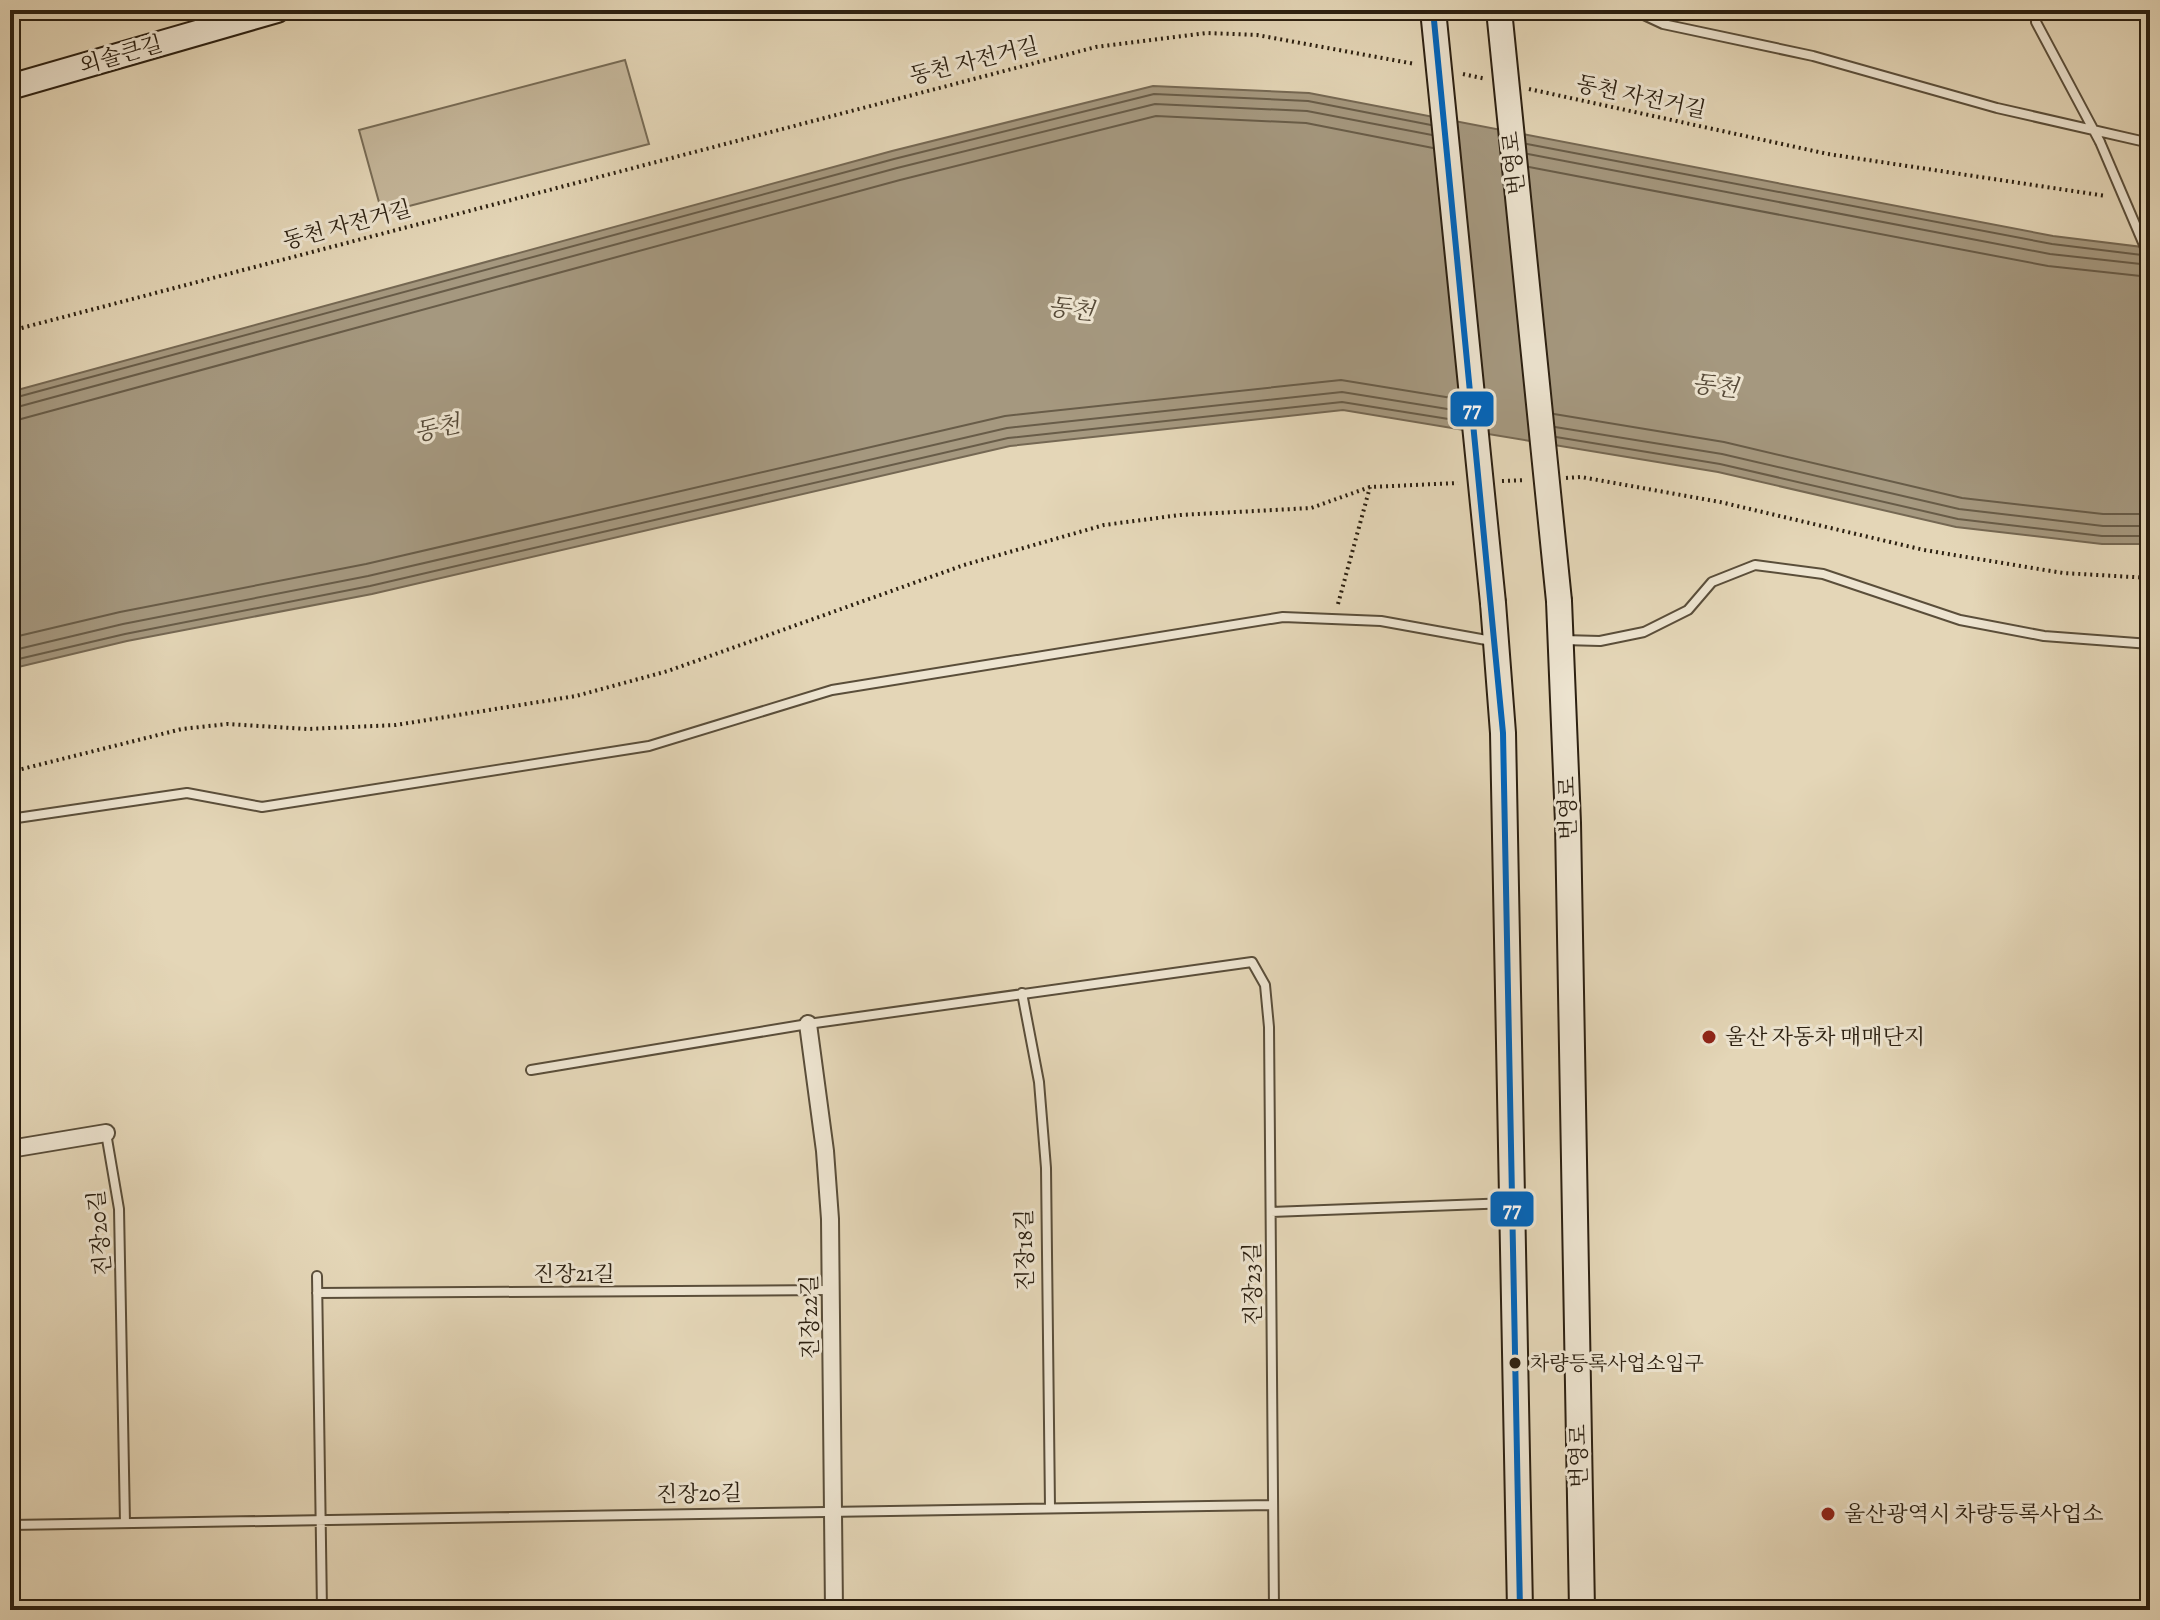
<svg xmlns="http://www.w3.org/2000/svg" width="2160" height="1620" viewBox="0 0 2160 1620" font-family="Alegreya,'Noto Serif KR',serif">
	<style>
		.green { fill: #c5b79b; stroke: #786c56; stroke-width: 2 }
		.water { fill: #a5987f; stroke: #756853; stroke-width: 2 }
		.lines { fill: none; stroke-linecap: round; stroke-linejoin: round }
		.shore { stroke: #685c48; stroke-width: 2 }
		.lane-casing { stroke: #5a4e3a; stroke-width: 12 }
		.street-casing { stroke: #5a4e3a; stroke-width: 20 }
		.secondary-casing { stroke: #2c2011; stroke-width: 28 }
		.path { stroke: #2c2011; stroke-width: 4; stroke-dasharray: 2 4; stroke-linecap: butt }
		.lane { stroke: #ede4d0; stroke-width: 8 }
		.street { stroke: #ede4d0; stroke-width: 16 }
		.secondary { stroke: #ede4d0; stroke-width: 24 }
		.lane-bridge-casing { stroke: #5a4e3a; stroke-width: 12; stroke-linecap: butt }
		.secondary-bridge-casing { stroke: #2c2011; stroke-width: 28; stroke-linecap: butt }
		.lane-bridge { stroke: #ede4d0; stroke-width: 8 }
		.secondary-bridge { stroke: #ede4d0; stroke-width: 24 }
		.bus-1-casing { stroke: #ede4d0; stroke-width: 12 }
		.bus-1 { stroke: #0065bd; stroke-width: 6 }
		.poi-dot { fill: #8f2418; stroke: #ede4d0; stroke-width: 3 }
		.bus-dot { fill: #2c2011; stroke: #ede4d0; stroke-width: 3 }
		.labels { text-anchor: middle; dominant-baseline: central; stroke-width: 6; stroke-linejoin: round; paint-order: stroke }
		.bus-label { font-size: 20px; fill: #2c2011; stroke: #ede4d0; text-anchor: start }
		.street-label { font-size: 22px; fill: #2c2011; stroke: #ede4d0 }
		.poi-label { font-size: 22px; fill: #2c2011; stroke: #ede4d0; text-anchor: start }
		.water-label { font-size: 24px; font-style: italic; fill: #564a38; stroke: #ede4d0 }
		.line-badge { stroke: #ede4d0; stroke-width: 3 }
		.badge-label { font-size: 22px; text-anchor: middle; font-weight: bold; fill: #fff }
	</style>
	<rect width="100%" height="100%" fill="#e4d6b7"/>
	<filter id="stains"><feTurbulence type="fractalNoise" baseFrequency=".0025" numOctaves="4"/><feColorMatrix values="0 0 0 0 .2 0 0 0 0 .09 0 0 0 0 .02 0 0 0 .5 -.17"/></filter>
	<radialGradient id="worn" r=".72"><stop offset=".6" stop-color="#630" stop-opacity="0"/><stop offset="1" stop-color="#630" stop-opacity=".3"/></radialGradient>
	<path class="green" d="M625,60l24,84 -267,69 -23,-83z"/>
	<path class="water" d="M1153,86l156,7 744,143 97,12v296h-48l-146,-17 -238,-55 -375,-62 -333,36 -638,148 -245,47 -117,28v-277l882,-241z"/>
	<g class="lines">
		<path class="shore" d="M1527,144l525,100 90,11
			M1528,154l522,100 100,11
			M1529,167l519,99 102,11
			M10,399l884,-240 260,-65 154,7 123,24
			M10,409l887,-241 258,-64 152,7 125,24
			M1554,414l170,28 238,56 141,16h47
			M10,422l890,-242 256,-64 150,7 127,25
			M1555,427l167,27 237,55 144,17h47
			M1556,437l164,27 238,55 144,17h48
			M10,638l110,-26 246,-48 639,-148 336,-36 117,19
			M10,651l113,-27 245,-48 639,-148 335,-36 118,19
			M10,661l115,-27 245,-48 638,-148 334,-36 119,19"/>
		<g class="lane-casing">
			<path id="lane" d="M1633,10l30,14 150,32 184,52 153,35
				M2037,10l-1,12 64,120
				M1563,640l37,1 44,-9 44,-22 24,-28 43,-17 68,9 137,46 84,16 106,8
				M10,819l177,-26 75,14 387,-61 183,-56 451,-73 98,4 111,20
				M1022,993l17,89 7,86 4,340
				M531,1070l277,-46 444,-62 13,23 4,42 5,583
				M106,1133l13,76 6,314
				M1271,1212l239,-9
				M317,1276l5,334
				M317,1293l514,-3
				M10,1525l1263,-20"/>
		</g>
		<g class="street-casing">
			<path id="street" d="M808,1024l17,127 5,68 4,391
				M10,1149l96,-16"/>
		</g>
		<g class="secondary-casing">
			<path id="secondary" d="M10,87l267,-77
				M1559,601l9,222 14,787
				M1493,603l10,130 17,877"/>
		</g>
		<path class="path" d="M1463,74l23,5
			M1529,89l299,65 278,42
			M10,331l1086,-284 111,-14 50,2 158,29
			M1566,478l15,-1 139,25 204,48 139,23 87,5
			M1502,481l23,-1
			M1338,604l32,-117
			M10,772l172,-43 45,-5 81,5 88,-4 180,-29 92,-25 296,-106 140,-40 76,-10 131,-7 59,-21 88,-4"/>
		<use href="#lane" class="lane"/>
		<use href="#street" class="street"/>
		<use href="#secondary" class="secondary"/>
		<g class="lane-bridge-casing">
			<path id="lane-bridge" d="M2100,142l50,117"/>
		</g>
		<g class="secondary-bridge-casing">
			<path id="secondary-bridge" d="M1433,10l60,593
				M1499,10l60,591"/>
		</g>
		<use href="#lane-bridge" class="lane-bridge"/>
		<use href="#secondary-bridge" class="secondary-bridge"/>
		<g class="bus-1-casing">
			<path id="bus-1" d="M1433,10l70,723 17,877"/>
		</g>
		<use href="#bus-1" class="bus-1"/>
	</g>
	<g class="poi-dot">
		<circle cx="1709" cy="1037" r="8"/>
		<circle cx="1828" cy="1514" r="8"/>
	</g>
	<circle class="bus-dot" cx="1515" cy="1363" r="7"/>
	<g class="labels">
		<g class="bus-label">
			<text x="1530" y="1363">차량등록사업소입구</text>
		</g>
		<g class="street-label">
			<text transform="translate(121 55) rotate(-16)">외솔큰길</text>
			<text transform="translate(974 61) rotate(-14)">동천 자전거길</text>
			<text transform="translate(1641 97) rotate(12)">동천 자전거길</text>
			<text transform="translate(1514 163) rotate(-96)">번영로</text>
			<text transform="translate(347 225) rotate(-15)">동천 자전거길</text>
			<text transform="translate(1568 808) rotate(-91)">번영로</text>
			<text transform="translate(100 1233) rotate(-95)">진장20길</text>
			<text transform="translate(1025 1250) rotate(-91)">진장18길</text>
			<text x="574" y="1274">진장21길</text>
			<text transform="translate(1253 1284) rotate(-91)">진장23길</text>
			<text transform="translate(810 1317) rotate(-91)">진장22길</text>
			<text transform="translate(1579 1456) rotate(-91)">번영로</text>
			<text transform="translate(699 1494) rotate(-1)">진장20길</text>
		</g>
		<g class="poi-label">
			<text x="1725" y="1037">울산 자동차 매매단지</text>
			<text x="1844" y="1514">울산광역시 차량등록사업소</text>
		</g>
		<g class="water-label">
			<text transform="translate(1071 309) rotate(7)">동천</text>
			<text transform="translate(1715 386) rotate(7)">동천</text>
			<text transform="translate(437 428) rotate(-12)">동천</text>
		</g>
	</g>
	<g class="line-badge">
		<rect x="1449" y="390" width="46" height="38" rx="8" fill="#0065bd"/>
		<rect x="1489" y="1190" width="46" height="38" rx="8" fill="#0065bd"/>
	</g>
	<g class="badge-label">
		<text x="1472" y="417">77</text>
		<text x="1512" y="1217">77</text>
	</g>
	<rect width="2160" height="1620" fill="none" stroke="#e4d6b7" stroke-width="40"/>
	<rect x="12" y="12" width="2136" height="1596" fill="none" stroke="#2c2011" stroke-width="4"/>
	<rect x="20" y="20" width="2120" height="1580" fill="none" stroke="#2c2011" stroke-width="2"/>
	<rect width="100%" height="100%" filter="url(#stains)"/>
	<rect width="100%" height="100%" fill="url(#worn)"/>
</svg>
